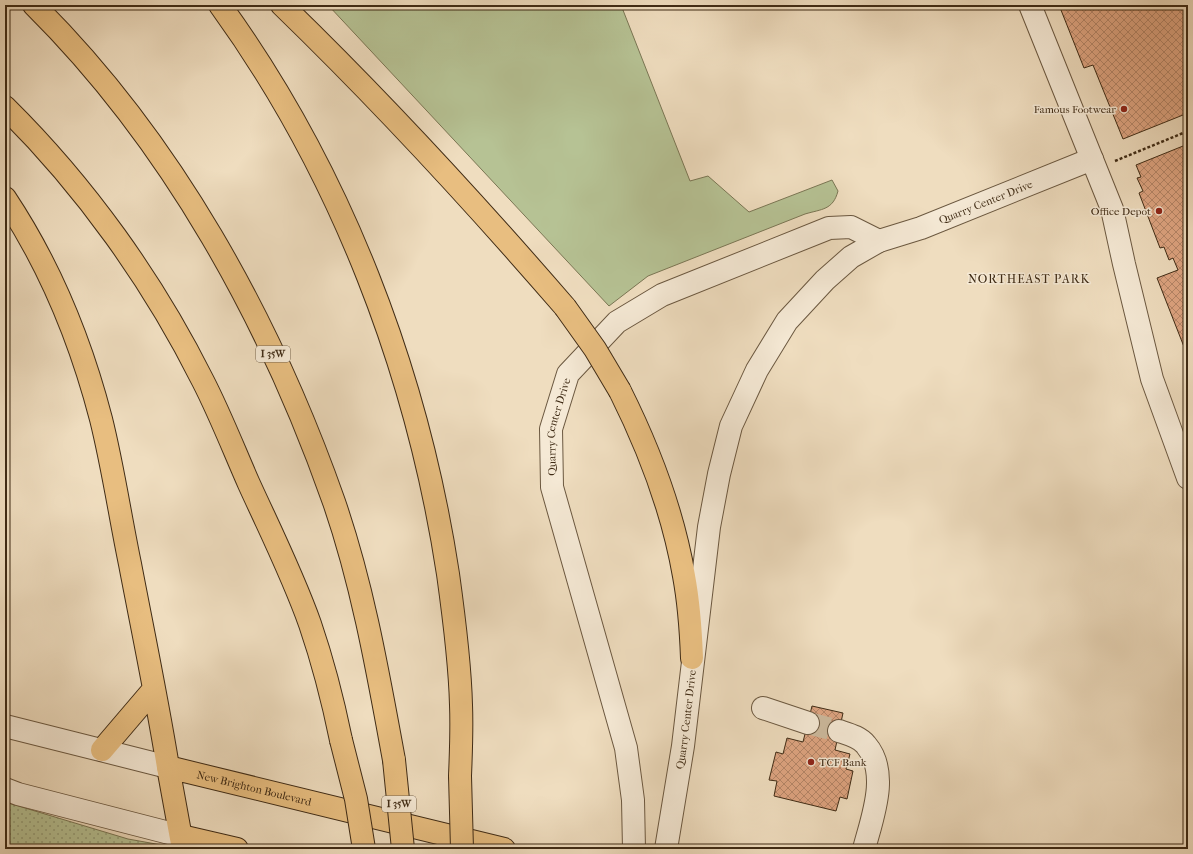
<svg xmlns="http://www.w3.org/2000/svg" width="1193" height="854" viewBox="0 0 1193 854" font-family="'IM FELL French Canon',serif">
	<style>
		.grass { fill: #b6c294; stroke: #7a7654 }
		.park { fill: url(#park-dots); stroke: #7a7654 }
		.building { fill: url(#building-cross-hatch); stroke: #3f2b15 }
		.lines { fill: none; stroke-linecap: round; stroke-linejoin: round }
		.minor-tunnel { stroke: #ccb99d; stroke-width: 22; stroke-dasharray: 22 11; stroke-linecap: butt }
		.minor-casing { stroke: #6b5840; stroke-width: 24 }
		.major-casing { stroke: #3f2b15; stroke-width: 24 }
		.highway-casing { stroke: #3f2b15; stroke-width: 24 }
		.path { stroke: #3f2b15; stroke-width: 2.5; stroke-dasharray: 3 2; stroke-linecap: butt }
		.minor { stroke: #f5e9d5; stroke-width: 22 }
		.major { stroke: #e8be80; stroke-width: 22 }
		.highway { stroke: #e8be80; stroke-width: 22 }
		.highway-bridge-casing { stroke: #3f2b15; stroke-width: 24; stroke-linecap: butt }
		.highway-bridge { stroke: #e8be80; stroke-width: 22 }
		.poi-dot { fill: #8f2418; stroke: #f5e9d5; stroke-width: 1.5 }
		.labels { text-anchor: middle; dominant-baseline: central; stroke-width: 3; stroke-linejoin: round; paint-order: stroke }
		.shield { fill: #f5e9d5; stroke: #76644f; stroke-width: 1 }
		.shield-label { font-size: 10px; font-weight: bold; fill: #3f2b15 }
		.poi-label { font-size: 11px; fill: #3f2b15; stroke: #f5e9d5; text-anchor: end }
		.street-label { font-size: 11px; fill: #3f2b15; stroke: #f5e9d5 }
		.neighbourhood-label { font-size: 12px; letter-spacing: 1px; fill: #3f2b15; stroke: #f5e9d5 }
	</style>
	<defs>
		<pattern id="park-dots" width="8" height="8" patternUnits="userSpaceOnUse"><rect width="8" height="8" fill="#b6c294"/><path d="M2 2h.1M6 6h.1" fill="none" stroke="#959e78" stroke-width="1.8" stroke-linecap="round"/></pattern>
		<pattern id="building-cross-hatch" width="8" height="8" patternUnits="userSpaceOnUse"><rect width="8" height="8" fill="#dea481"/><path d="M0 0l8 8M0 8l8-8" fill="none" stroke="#b58668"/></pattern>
	</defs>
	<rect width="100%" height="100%" fill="#efddbf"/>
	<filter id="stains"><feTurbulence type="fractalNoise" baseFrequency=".005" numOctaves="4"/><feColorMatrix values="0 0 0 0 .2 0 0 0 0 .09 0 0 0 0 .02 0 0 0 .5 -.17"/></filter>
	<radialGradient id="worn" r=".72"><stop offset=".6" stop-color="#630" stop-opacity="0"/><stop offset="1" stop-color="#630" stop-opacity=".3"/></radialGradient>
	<path class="grass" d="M328,5h293l69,176 18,-5 41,36 83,-32 6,11c-5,19 -16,18 -33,23l-157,62 -39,30z"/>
	<path class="park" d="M5,802l123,37 56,10h-179z"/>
	<path class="building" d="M1059,5h129v108l-65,26 -30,-74 -9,3z
		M1188,144v213l-31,-79 21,-8 -5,-12 -4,2 -5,-13 -4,1 -21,-55 4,-2 -6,-13 4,-1 -5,-12z
		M812,706l31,7 -8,37 15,4 -4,15 7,2 -6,28 -7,-2 -4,14 -62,-15 3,-15 -8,-1 7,-28 7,2 4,-16 16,4z"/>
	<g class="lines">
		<path class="minor-tunnel" d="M808,723l31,8"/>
		<g class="minor-casing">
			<g id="minor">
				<path d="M1030,5l82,204 12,55 28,115 36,99"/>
				<path d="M763,708l45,15"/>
				<path d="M5,726l163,41"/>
				<path d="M839,731c9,3 21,6 27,14 24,28 6,73 -2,104"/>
				<path d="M5,789l13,5 163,42"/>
				<path id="s1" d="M634,849l-1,-49 -7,-52 -74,-261 -1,-58 17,-55 49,-52 45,-27 167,-67 22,-1 28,14"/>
				<path id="s2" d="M666,849l17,-103 26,-219 10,-53 12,-48 26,-56 30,-49 38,-41 26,-23 28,-16 42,-13 171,-69"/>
			</g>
		</g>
		<g class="major-casing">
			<g id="major">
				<path d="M181,836l56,13"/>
				<path id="s3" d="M183,849l-15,-82 336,82"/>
			</g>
		</g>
		<g class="highway-casing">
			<path id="highway" d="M34,5c138,137 236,315 300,497 29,84 44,171 60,258
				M220,5c121,167 197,366 228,569 6,43 12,88 13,131 1,24 0,47 -1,71
				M282,5c99,96 193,198 283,302
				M5,107c80,79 148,174 198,274 17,33 31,69 46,103 21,46 44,92 61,140 13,38 23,77 31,116
				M5,198c44,66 76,144 96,221 12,48 19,97 29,145 13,68 27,135 38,203
				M620,391c29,58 53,121 64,185 5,27 7,55 8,82
				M102,750l52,-61"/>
		</g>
		<path class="path" d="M1115,161l73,-30
			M5,844l20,5"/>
		<use href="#minor" class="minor"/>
		<use href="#major" class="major"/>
		<use href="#highway" class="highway"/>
		<g class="highway-bridge-casing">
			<path id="highway-bridge" d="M565,307l30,42 25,42
				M341,740l15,59 8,50
				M394,760l9,89
				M460,776l2,73"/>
		</g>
		<use href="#highway-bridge" class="highway-bridge"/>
	</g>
	<g class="poi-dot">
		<circle cx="1124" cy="109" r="4"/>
		<circle cx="1159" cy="211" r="4"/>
		<circle cx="811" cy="762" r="4"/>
	</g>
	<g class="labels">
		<g class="shield">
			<rect x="256" y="346" width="34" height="16" rx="3"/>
			<rect x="382" y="796" width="34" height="16" rx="3"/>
		</g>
		<g class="shield-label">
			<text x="273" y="354">I 35W</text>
			<text x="399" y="804">I 35W</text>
		</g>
		<g class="poi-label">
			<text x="1116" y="109">Famous Footwear</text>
			<text x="1151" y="211">Office Depot</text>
			<text x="819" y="762" text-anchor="start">TCF Bank</text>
		</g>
		<g class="street-label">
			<text stroke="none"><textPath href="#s2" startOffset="784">Quarry Center Drive</textPath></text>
			<text stroke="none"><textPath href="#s1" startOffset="434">Quarry Center Drive</textPath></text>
			<text stroke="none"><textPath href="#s2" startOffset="131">Quarry Center Drive</textPath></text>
			<text stroke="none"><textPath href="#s3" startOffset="172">New Brighton Boulevard</textPath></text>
		</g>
		<g class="neighbourhood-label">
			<text x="1029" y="279">NORTHEAST PARK</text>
		</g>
	</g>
	<rect width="1193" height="854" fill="none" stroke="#efddbf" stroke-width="20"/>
	<rect x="6" y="6" width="1181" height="842" fill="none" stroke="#3f2b15" stroke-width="2"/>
	<rect x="10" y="10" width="1173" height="834" fill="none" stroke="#3f2b15"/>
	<rect width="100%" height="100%" filter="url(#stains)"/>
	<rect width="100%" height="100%" fill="url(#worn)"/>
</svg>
